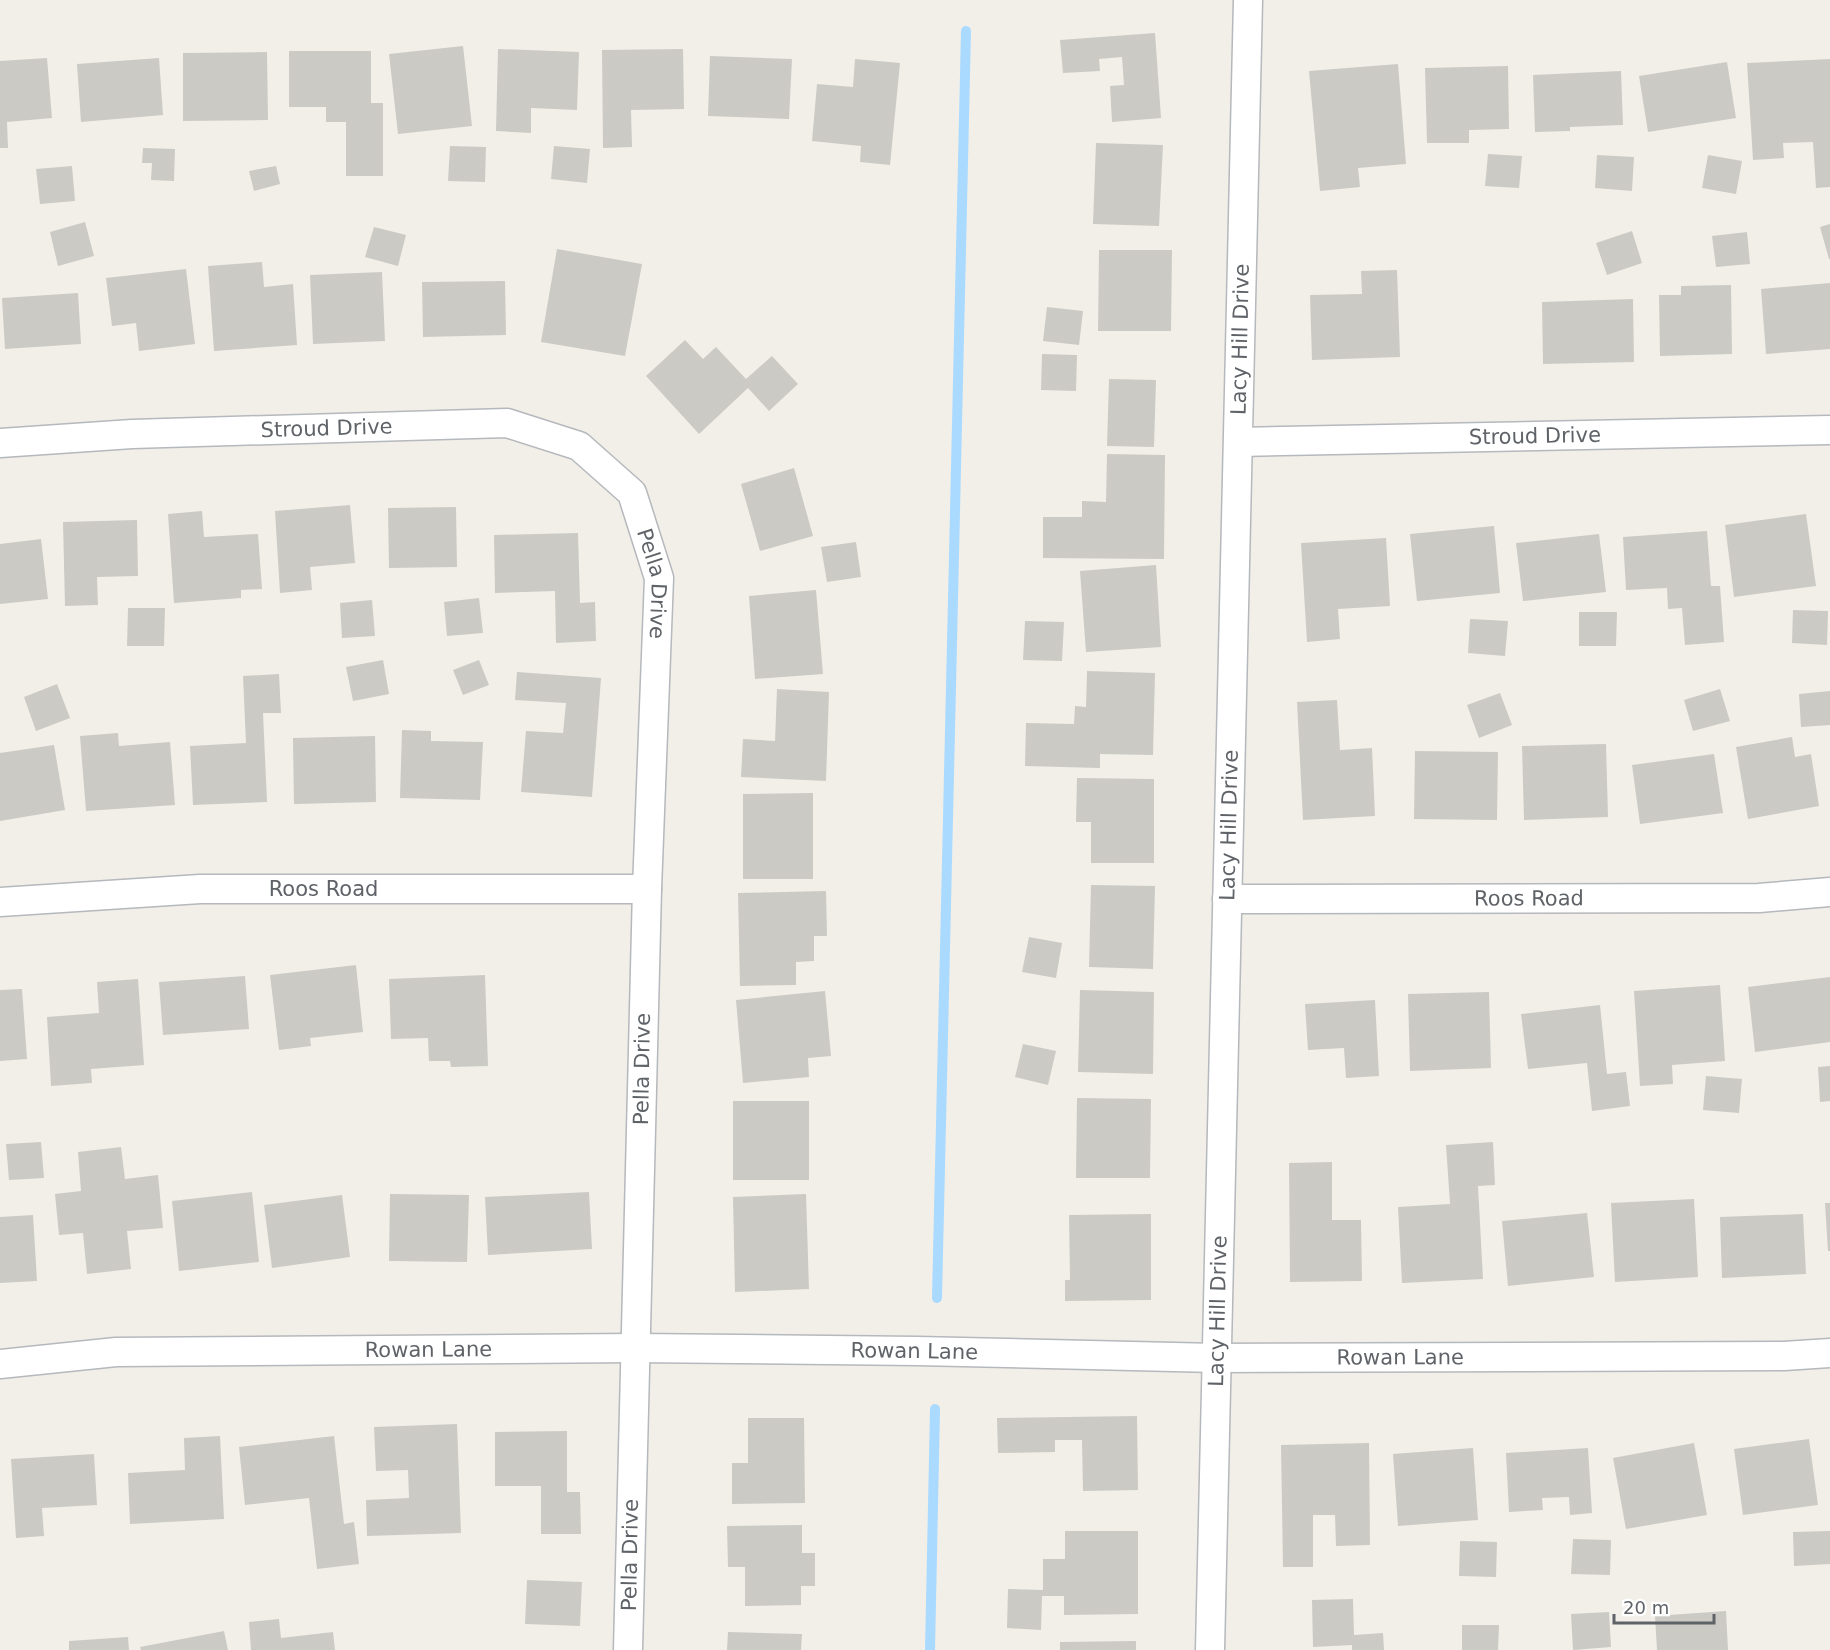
<svg xmlns="http://www.w3.org/2000/svg" width="1830" height="1650" viewBox="0 0 1830 1650" font-family="'DejaVu Sans',sans-serif">
	<style>
		.lines { fill: none; stroke-linecap: round; stroke-linejoin: round }
		.stream { stroke: #aadaff; stroke-width: 10 }
		.building { fill: #cccac5 }
		.street-casing { stroke: #b5b8bc; stroke-width: 31 }
		.street { stroke: #fff; stroke-width: 28 }
		.labels { text-anchor: middle; dominant-baseline: central; stroke-width: 4.5; stroke-linejoin: round; paint-order: stroke }
		.street-label { font-size: 21px; fill: #5f6368; stroke: #fff }
	</style>
	<rect width="100%" height="100%" fill="#f1efe8"/>
	<g class="lines">
		<path class="stream" d="M937,1298l29,-1267
			M930,1650l5,-241"/>
	</g>
	<path class="building" d="M1155,33l6,85 -49,4 -2,-36 14,-1 -2,-28 -23,2 1,12 -37,2 -3,-33z
		M463,46l9,80 -74,8 -9,-80z
		M498,49l81,3 -2,58 -46,-2v25l-35,-2z
		M683,49l1,60 -53,1 1,37 -29,1 -1,-98z
		M289,51h82v52h12v73h-37v-54h-20v-15h-37z
		M267,52l1,68 -85,1v-68z
		M710,56l82,3 -3,60 -81,-3z
		M47,58l5,60 -45,4 1,26h-8v-87z
		M159,58l4,57 -82,7 -4,-58z
		M855,59l45,4 -10,102 -30,-3 1,-16 -49,-5 5,-57 36,3z
		M1830,59v128l-14,1 -3,-46 -30,1 1,15 -31,2 -6,-97z
		M1727,62l9,56 -88,14 -9,-56z
		M1398,64l8,100 -48,4 2,19 -40,4 -11,-120z
		M1508,66l1,63 -40,1v13h-42l-2,-75z
		M1621,71l2,54 -53,2v4l-35,1 -2,-57z
		M1096,143l67,2 -4,81 -66,-2z
		M450,146l36,1 -1,35 -37,-1z
		M554,146l36,3 -3,34 -36,-4z
		M143,148l32,1 -1,32 -23,-1 1,-17h-10z
		M1488,154l34,2 -3,32 -34,-2z
		M1597,155l37,2 -2,34 -37,-3z
		M1708,155l34,6 -6,33 -34,-6z
		M72,166l3,35 -35,3 -4,-35z
		M276,166l4,18 -26,7 -5,-20z
		M85,222l9,34 -36,10 -8,-34z
		M1830,224v35h-1l-9,-32z
		M374,227l32,8 -8,31 -33,-9z
		M1632,231l10,32 -35,12 -11,-32z
		M1747,232l3,32 -34,3 -4,-31z
		M557,249l85,15 -17,92 -84,-14z
		M1099,250h73l-1,81h-73z
		M262,262l2,25 29,-3 4,61 -83,6 -6,-85z
		M186,269l9,75 -56,7 -3,-28 -24,3 -6,-48z
		M1397,270l3,87 -88,3 -2,-65 52,-1 -1,-23z
		M382,272l3,69 -72,3 -3,-69z
		M505,281l1,54 -83,2 -1,-55z
		M1830,283v66l-64,5 -5,-65z
		M1731,285l1,69 -72,2 -1,-61h22v-9z
		M78,293l3,51 -76,5 -3,-51z
		M1633,299l1,63 -91,2 -1,-62z
		M1047,307l36,4 -4,34 -36,-4z
		M685,340l18,19 13,-12 30,32 26,-23 26,28 -29,27 -21,-23 -49,46 -53,-58z
		M1042,354l35,1 -1,36 -35,-1z
		M1109,379l47,1 -2,67 -47,-1z
		M1107,454l58,1 -1,104 -121,-1v-41h39v-16l24,1z
		M794,468l19,68 -53,15 -19,-67z
		M350,505l5,58 -45,4 2,23 -32,3 -5,-82z
		M456,507l1,60 -68,1 -1,-60z
		M202,511l2,26 54,-3 4,55 -21,1v8l-67,5 -6,-89z
		M1806,514l10,72 -82,11 -9,-72z
		M137,520l1,56 -41,1 1,28 -33,1 -2,-84z
		M1494,526l6,67 -83,8 -7,-67z
		M1707,531l4,55h9l4,56 -39,3 -3,-37 -14,1 -1,-21 -41,2 -3,-53z
		M578,533l2,70 15,-1 1,39 -40,2 -1,-52 -60,2 -1,-58z
		M1599,534l7,58 -83,9 -7,-58z
		M1386,538l4,68 -52,3 2,30 -33,3 -6,-99z
		M41,539l7,60 -48,5v-60z
		M856,542l5,35 -34,5 -6,-35z
		M1156,565l5,82 -75,5 -6,-81z
		M816,590l7,84 -68,5 -6,-83z
		M479,598l4,35 -36,3 -3,-34z
		M372,600l3,36 -33,2 -2,-35z
		M128,608h37l-1,38h-37z
		M1793,610l35,1 -1,34 -35,-2z
		M1579,612h38l-1,34h-37z
		M1470,619l38,2 -3,35 -37,-3z
		M1025,621l39,1 -2,39 -39,-1z
		M383,660l6,34 -36,7 -7,-34z
		M479,660l10,25 -26,10 -10,-25z
		M1087,671l68,2 -2,82 -53,-1v14l-75,-2 1,-43 48,1 1,-18 11,1z
		M517,672l84,6 -9,119 -71,-5 5,-61 37,2 3,-30 -51,-3z
		M279,674l2,39h-18l4,89 -74,3 -3,-59 56,-3 -3,-67z
		M57,684l13,34 -34,13 -12,-34z
		M777,689l52,3 -3,89 -85,-4 2,-38 32,2z
		M1720,689l10,32 -37,10 -9,-31z
		M1830,691v34l-29,2 -2,-33z
		M1500,693l12,32 -33,13 -12,-33z
		M1337,700l3,50 32,-2 3,68 -72,4 -6,-118z
		M402,730l29,1v10l52,1 -3,58 -80,-2z
		M118,733l1,13 51,-4 5,63 -89,6 -6,-75z
		M375,736l1,66 -82,2 -1,-66z
		M1792,737l3,20 16,-3 8,52 -71,13 -12,-72z
		M1606,744l2,73 -84,3 -2,-74z
		M54,745l11,65 -65,11v-68z
		M1415,751l83,1 -1,68 -83,-1z
		M1714,754l9,59 -83,11 -8,-59z
		M1077,778l77,1v84h-63v-41h-15z
		M813,793v86h-70v-85z
		M1091,885l64,1 -2,83 -64,-2z
		M826,891l1,45h-13v25l-18,1v23l-56,1 -2,-93z
		M1029,937l33,6 -6,35 -34,-6z
		M356,965l7,67 -53,6 1,8 -32,4 -9,-75z
		M485,975l3,91 -37,1 -1,-6h-21l-1,-23 -37,1 -2,-60z
		M245,976l4,53 -86,6 -4,-53z
		M1830,977v65l-75,10 -7,-65z
		M138,979l6,86 -53,4 1,14 -41,3 -4,-69 52,-4 -2,-31z
		M1720,985l5,76 -53,4 1,19 -33,2 -6,-95z
		M22,989l5,70 -27,2v-71z
		M1080,990l74,2 -1,82 -75,-2z
		M825,991l6,65 -23,2 1,19 -66,6 -7,-83z
		M1489,992l2,76 -81,3 -2,-77z
		M1375,1000l4,76 -33,2 -2,-30 -36,2 -3,-46z
		M1600,1005l7,69 19,-2 4,34 -38,5 -5,-48 -59,6 -7,-55z
		M1023,1044l33,7 -8,34 -33,-8z
		M1830,1066v35l-10,1 -2,-35z
		M1706,1076l36,3 -3,34 -36,-3z
		M1077,1098l74,1 -1,79h-74z
		M733,1101h76v79h-76z
		M41,1142l3,36 -35,2 -3,-36z
		M1493,1142l2,43 -17,1 5,93 -81,4 -4,-76 52,-3 -4,-59z
		M121,1147l4,32 33,-4 5,53 -36,3 4,38 -44,5 -4,-41 -24,2 -4,-41 26,-3 -3,-39z
		M1332,1162v58h29l1,61 -72,1 -1,-119z
		M252,1192l7,70 -80,9 -7,-70z
		M589,1192l3,57 -104,6 -3,-58z
		M390,1194l79,1 -2,67 -78,-1z
		M806,1194l3,95 -74,3 -2,-95z
		M342,1195l8,62 -78,11 -8,-63z
		M1694,1199l4,78 -83,5 -4,-79z
		M1825,1203h5v48h-2z
		M1587,1213l7,64 -86,9 -6,-65z
		M1151,1214v86l-86,1v-21h5l-1,-65z
		M1803,1214l3,60 -84,4 -2,-61z
		M33,1215l4,66 -37,2v-66z
		M1137,1416l1,74 -55,1 -1,-51h-27v12l-57,1 -1,-35z
		M748,1418h56l1,85 -73,1v-41h16z
		M457,1424l4,109 -94,3 -1,-36 43,-2 -1,-28 -32,1 -2,-44z
		M567,1431v61h13l1,42h-40v-48h-46v-54z
		M220,1436l4,83 -94,5 -2,-51 57,-3 -1,-32z
		M334,1436l10,88 10,-2 5,42 -42,5 -8,-71 -64,7 -6,-58z
		M1809,1439l9,66 -75,10 -9,-66z
		M1369,1443l1,102 -34,1 -1,-31h-22v52h-30l-2,-122z
		M1694,1443l13,72 -81,14 -13,-71z
		M1473,1448l5,72 -80,6 -5,-72z
		M1588,1448l4,65 -22,2 -1,-18 -27,1 1,12 -34,2 -3,-59z
		M94,1454l3,51 -55,3 2,28 -28,2 -5,-79z
		M802,1525v28h13v33h-14v19l-56,1v-39h-17l-1,-41z
		M1065,1531h73v83l-74,1v-19h-22l-1,34 -34,-2 1,-39 35,1v-31h22z
		M1830,1531v33l-36,2 -1,-34z
		M1573,1539l38,1 -1,35 -39,-1z
		M1460,1541l37,1 -1,35 -37,-1z
		M527,1580l55,2 -2,44 -55,-2z
		M1353,1599l1,36 29,-2 1,17h-32v-5l-39,2 -1,-47z
		M1726,1611l2,39h-71l-2,-34z
		M1609,1612l2,35 -38,3 -2,-36z
		M279,1619l2,19 52,-6 2,18h-84l-2,-28z
		M1462,1625h37l-1,25h-36z
		M224,1631l4,19h-87l-1,-3z
		M728,1632l74,2 -1,16h-74z
		M128,1637l1,13h-60v-9z
		M1136,1641v9h-76v-8z"/>
	<g class="lines">
		<g class="street-casing">
			<g id="street">
				<path id="s1" d="M1239,442l591,-12"/>
				<path id="s2" d="M0,443l132,-9 375,-11 72,23 53,47 27,85 -12,311 -19,761"/>
				<path id="s3" d="M1227,899l532,-1 71,-6"/>
				<path id="s4" d="M0,902l200,-13h447"/>
				<path id="s5" d="M0,1364l116,-12 519,-4 282,3 299,7 568,-2 46,-3"/>
				<path id="s6" d="M1210,1650l38,-1650"/>
			</g>
		</g>
		<use href="#street" class="street"/>
	</g>
	<g class="labels">
		<g class="street-label">
			<text stroke="none"><textPath href="#s6" startOffset="1311">Lacy Hill Drive</textPath></text>
			<text stroke="none"><textPath href="#s2" startOffset="327">Stroud Drive</textPath></text>
			<text stroke="none"><textPath href="#s1" startOffset="296">Stroud Drive</textPath></text>
			<text stroke="none"><textPath href="#s2" startOffset="748">Pella Drive</textPath></text>
			<text stroke="none"><textPath href="#s6" startOffset="825">Lacy Hill Drive</textPath></text>
			<text stroke="none"><textPath href="#s4" startOffset="324">Roos Road</textPath></text>
			<text stroke="none"><textPath href="#s3" startOffset="302">Roos Road</textPath></text>
			<text transform="translate(642 1069) rotate(-89)">Pella Drive</text>
			<text stroke="none"><textPath href="#s6" startOffset="339">Lacy Hill Drive</textPath></text>
			<text stroke="none"><textPath href="#s5" startOffset="429">Rowan Lane</textPath></text>
			<text stroke="none"><textPath href="#s5" startOffset="915">Rowan Lane</textPath></text>
			<text stroke="none"><textPath href="#s5" startOffset="1401">Rowan Lane</textPath></text>
			<text transform="translate(630 1555) rotate(-89)">Pella Drive</text>
		</g>
	</g>
	<path d="M1614 1614v9h100v-9" fill="none" stroke="#5f6368" stroke-width="3"/>
	<text x="1623" y="1614" font-size="18" fill="#5f6368" stroke="#ffffff" stroke-width="4.5" paint-order="stroke">20 m</text>
</svg>
